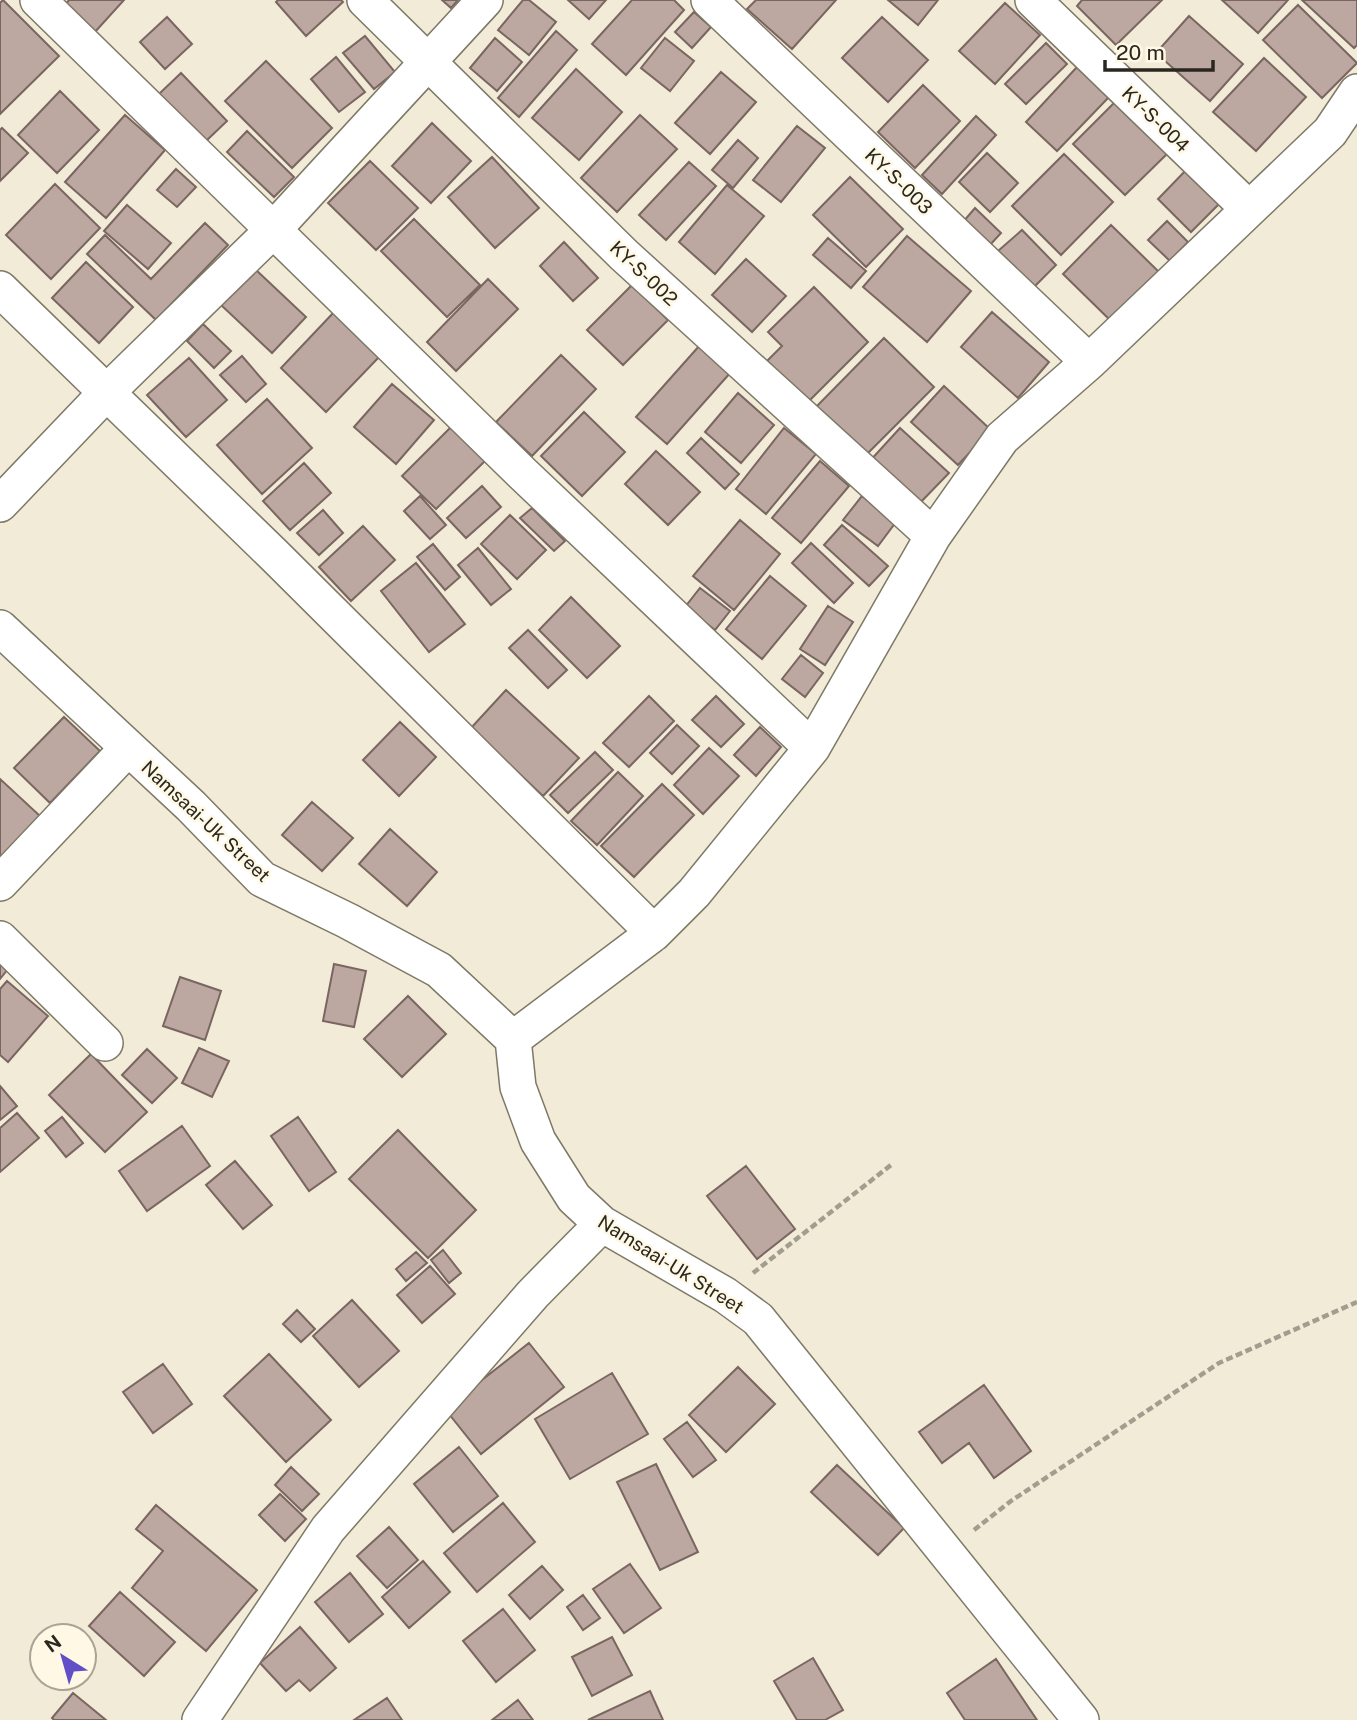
<svg xmlns="http://www.w3.org/2000/svg" width="1357" height="1720" viewBox="0 0 1357 1720" font-family="'Public Sans',sans-serif">
	<style>
		.building { fill: #bda7a1; stroke: #7a6661; stroke-width: 2 }
		.lines { fill: none; stroke-linecap: round; stroke-linejoin: round }
		.minor-casing { stroke: #7e7967; stroke-width: 38 }
		.path { stroke: #a29d8f; stroke-width: 4.5; stroke-dasharray: 7 3.5; stroke-linecap: butt }
		.minor { stroke: #fff; stroke-width: 35 }
		.labels { text-anchor: middle; dominant-baseline: central; stroke-width: 5; stroke-linejoin: round; paint-order: stroke }
		.street-label { font-size: 19px; fill: #292720; stroke: #fef8e4 }
	</style>
	<rect width="100%" height="100%" fill="#f1ebd7"/>
	<path class="building" d="M3,0l56,56 -59,58v-111z
		M69,0h55l-30,33 -30,-27z
		M278,0h63l2,2 -37,34 -30,-34z
		M442,0h16l-7,8z
		M523,0h6l27,22 -27,33 -31,-25z
		M568,0h38l-17,19z
		M632,0h42l10,10 -58,65 -34,-31z
		M756,0h80l-44,49 -45,-40z
		M888,0h50l-20,25z
		M1082,0h80l-46,45 -39,-39z
		M1222,0h66l-30,33z
		M1302,0h55v45l-3,3z
		M1005,3l35,32 -45,49 -36,-33z
		M1298,5l59,58 -35,35 -59,-58z
		M694,12l17,15 -19,21 -17,-16z
		M1189,16l54,48 -33,37 -54,-48z
		M167,17l25,27 -27,25 -25,-27z
		M882,17l46,43 -40,42 -46,-44z
		M556,31l21,19 -58,67 -21,-19z
		M365,36l30,36 -21,17 -31,-36z
		M495,38l27,24 -25,29 -27,-23z
		M665,38l29,23 -24,30 -29,-23z
		M1046,43l21,21 -41,40 -21,-20z
		M336,57l29,35 -26,20 -28,-33z
		M1264,58l42,39 -50,54 -43,-39z
		M266,61l66,67 -40,40 -67,-67z
		M1077,67l32,30 -52,54 -31,-29z
		M576,69l46,43 -43,48 -47,-42z
		M721,72l35,30 -46,52 -35,-31z
		M181,73l46,48 -21,20 -47,-47z
		M923,85l37,36 -45,47 -37,-36z
		M60,91l39,39 -42,43 -39,-38z
		M1116,101l52,52 -43,42 -52,-51z
		M125,115l40,35 -59,68 -41,-36z
		M640,115l37,34 -60,63 -36,-34z
		M976,116l20,19 -54,59 -20,-19z
		M432,123l39,38 -40,42 -39,-37z
		M797,126l28,22 -44,54 -28,-22z
		M2,128l26,25 -28,28v-51z
		M247,131l47,46 -20,20 -47,-45z
		M738,140l20,18 -25,30 -21,-18z
		M987,153l31,30 -28,29 -31,-30z
		M1064,154l49,48 -52,53 -49,-49z
		M492,157l47,51 -44,40 -47,-51z
		M370,161l48,47 -42,42 -48,-47z
		M689,162l27,24 -50,54 -27,-25z
		M1190,166l34,33 -33,33 -33,-33z
		M176,169l20,18 -19,20 -20,-17z
		M850,177l53,52 -37,38 -53,-52z
		M55,184l45,44 -49,51 -45,-44z
		M727,185l37,31 -49,58 -36,-32z
		M127,205l44,38 -23,26 -44,-38z
		M975,208l26,25 -12,13 -26,-24z
		M414,219l66,66 -33,32 -66,-66z
		M1167,221l21,21 -18,19 -22,-21z
		M205,223l23,22 -72,75 -69,-66 18,-19 46,44z
		M1111,225l48,47 -48,49 -48,-47z
		M1022,230l34,35 -23,23 -35,-37z
		M907,236l64,55 -44,51 -64,-55z
		M828,238l38,33 -15,17 -38,-33z
		M564,242l34,36 -25,23 -33,-35z
		M746,259l40,37 -34,36 -40,-37z
		M86,262l47,45 -34,36 -47,-45z
		M255,269l51,48 -34,36 -51,-48z
		M488,279l30,30 -62,62 -29,-29z
		M632,285l36,35 -45,45 -36,-35z
		M814,287l54,55 -60,60 -41,-41 15,-15 -14,-14z
		M335,311l46,44 -55,57 -45,-44z
		M992,312l57,50 -31,36 -57,-51z
		M203,324l28,27 -17,17 -27,-27z
		M884,338l50,49 -69,69 -49,-49z
		M700,345l31,27 -64,72 -31,-27z
		M561,355l35,34 -64,67 -36,-34z
		M242,356l24,28 -20,18 -26,-27z
		M189,358l38,42 -41,37 -39,-42z
		M392,384l42,36 -38,44 -42,-37z
		M944,386l47,44 -33,35 -47,-43z
		M738,393l36,32 -33,38 -36,-31z
		M267,399l45,49 -50,46 -45,-49z
		M584,412l41,40 -43,44 -41,-40z
		M452,426l34,34 -50,49 -34,-33z
		M784,428l32,26 -50,60 -30,-25z
		M900,428l49,45 -33,34 -48,-44z
		M701,438l38,36 -14,15 -38,-36z
		M656,451l44,41 -32,33 -43,-41z
		M820,461l29,25 -48,57 -29,-25z
		M304,463l27,30 -41,37 -27,-29z
		M482,486l19,21 -35,31 -19,-20z
		M420,496l26,29 -16,14 -26,-28z
		M862,496l34,26 -18,24 -35,-26z
		M532,508l33,33 -11,10 -34,-33z
		M323,510l20,23 -24,22 -22,-22z
		M510,515l36,35 -29,29 -36,-35z
		M740,520l40,34 -46,56 -41,-34z
		M842,525l46,41 -19,20 -45,-41z
		M363,526l32,34 -44,41 -32,-34z
		M811,543l42,40 -19,20 -42,-40z
		M433,544l27,33 -15,13 -28,-33z
		M478,548l33,41 -20,16 -33,-40z
		M416,563l49,61 -36,28 -48,-61z
		M770,576l36,30 -44,53 -36,-30z
		M700,588l30,23 -15,19 -30,-23z
		M571,597l49,49 -33,32 -48,-48z
		M828,606l25,16 -28,43 -25,-16z
		M528,630l39,40 -19,18 -39,-40z
		M801,655l22,18 -18,24 -23,-18z
		M506,690l73,68 -36,38 -72,-68z
		M649,696l25,25 -45,46 -26,-24z
		M716,696l28,28 -23,23 -29,-27z
		M64,717l36,34 -50,52 -36,-35z
		M400,722l36,35 -37,39 -36,-36z
		M677,725l22,21 -27,28 -22,-21z
		M760,727l21,20 -25,29 -22,-21z
		M709,748l30,28 -36,38 -29,-29z
		M595,752l18,18 -45,43 -18,-18z
		M618,772l25,24 -46,49 -26,-24z
		M0,779l40,37 -40,43z
		M662,784l32,31 -60,62 -33,-31z
		M312,802l41,36 -31,33 -40,-36z
		M390,829l47,43 -30,34 -48,-42z
		M0,963l8,6 -8,10z
		M334,964l32,7 -12,56 -31,-6z
		M180,977l41,14 -16,49 -42,-14z
		M7,981l41,35 -40,46 -8,-7v-66z
		M408,996l38,38 -44,43 -38,-38z
		M199,1048l30,13 -17,36 -30,-14z
		M147,1049l30,29 -25,25 -30,-28z
		M91,1054l56,58 -42,40 -56,-57z
		M0,1086l17,20 -17,14z
		M17,1113l22,25 -39,34v-44z
		M62,1117l21,26 -17,14 -21,-26z
		M298,1117l38,55 -27,19 -38,-55z
		M182,1126l28,40 -63,45 -28,-40z
		M398,1130l78,80 -48,48 -79,-79z
		M235,1161l37,44 -29,24 -37,-44z
		M746,1166l49,63 -38,30 -50,-63z
		M443,1250l18,23 -12,10 -18,-23z
		M416,1252l11,11 -21,18 -10,-12z
		M430,1266l25,28 -33,29 -25,-28z
		M352,1300l47,51 -40,36 -46,-51z
		M297,1310l18,19 -14,13 -18,-18z
		M529,1343l35,44 -83,67 -36,-45z
		M269,1354l62,66 -45,42 -62,-66z
		M163,1364l29,40 -39,29 -30,-41z
		M738,1367l37,37 -49,48 -37,-37z
		M612,1373l36,61 -78,45 -35,-60z
		M984,1385l47,66 -37,27 -25,-35 -27,20 -23,-31z
		M687,1422l29,38 -23,17 -29,-38z
		M459,1447l39,49 -45,36 -39,-48z
		M656,1464l42,88 -38,18 -43,-88z
		M837,1465l67,63 -26,27 -67,-63z
		M291,1467l28,27 -17,17 -27,-26z
		M280,1494l26,25 -21,22 -26,-26z
		M503,1503l32,39 -58,50 -33,-39z
		M156,1505l101,85 -51,61 -74,-63 31,-37 -27,-22z
		M389,1527l29,33 -31,28 -30,-32z
		M423,1561l27,31 -41,36 -27,-31z
		M630,1564l31,44 -37,25 -31,-44z
		M542,1566l21,24 -33,29 -21,-24z
		M350,1573l33,41 -34,28 -34,-40z
		M120,1592l55,50 -31,34 -55,-50z
		M583,1595l17,23 -17,12 -16,-23z
		M503,1609l32,41 -39,32 -33,-41z
		M300,1627l36,41 -26,23 -11,-11 -13,11 -26,-28z
		M612,1637l20,38 -40,21 -20,-39z
		M813,1658l30,52 -18,10h-28l-23,-39z
		M996,1659l41,61h-72l-18,-27z
		M650,1691l13,29h-75z
		M73,1693l33,27h-52l-2,-2z
		M387,1698l15,22h-48z
		M518,1700l15,20h-41z"/>
	<g class="lines">
		<g class="minor-casing">
			<path id="minor" d="M38,0l484,473 290,275
				M365,0l259,255 309,281
				M709,0l380,362
				M1033,0l216,209
				M0,289l274,266 380,378
				M0,504l106,-111 167,-163 212,-230
				M0,628l191,178 71,73 86,42 91,49 74,69 5,48 20,54 36,57 28,26 123,71 33,24 323,401
				M0,883l128,-135
				M0,939l105,104
				M513,1039l141,-106 40,-40 118,-145 121,-212 69,-98 87,-76 241,-230 27,-40
				M200,1720l128,-191 205,-235 69,-70"/>
		</g>
		<path class="path" d="M753,1273l138,-108
			M974,1530l37,-29 208,-138 138,-61"/>
		<use href="#minor" class="minor"/>
	</g>
	<g class="labels">
		<g class="street-label">
			<text transform="translate(1156 119) rotate(44)">KY-S-004</text>
			<text transform="translate(899 181) rotate(44)">KY-S-003</text>
			<text transform="translate(644 273) rotate(43)">KY-S-002</text>
			<text transform="translate(206 821) rotate(43)">Namsaai-Uk Street</text>
			<text transform="translate(671 1264) rotate(32)">Namsaai-Uk Street</text>
		</g>
	</g>
	<g transform="translate(63 1657) rotate(323)"><circle r="33" fill="#fef8e4" stroke="#a9a496" stroke-width="2"/>
	<path d="M0-5L12 26L0 18L-12 26Z" fill="#614fc7"/>
	<text y="-10" font-size="19" font-weight="bold" text-anchor="middle" fill="#292720">N</text>
	</g>
	<path d="M1105 60v10h108v-10" fill="none" stroke="#292720" stroke-width="3.5"/>
	<text x="1116" y="60" font-size="21" fill="#292720" stroke="#fef8e4" stroke-width="5" paint-order="stroke">20 m</text>
</svg>
